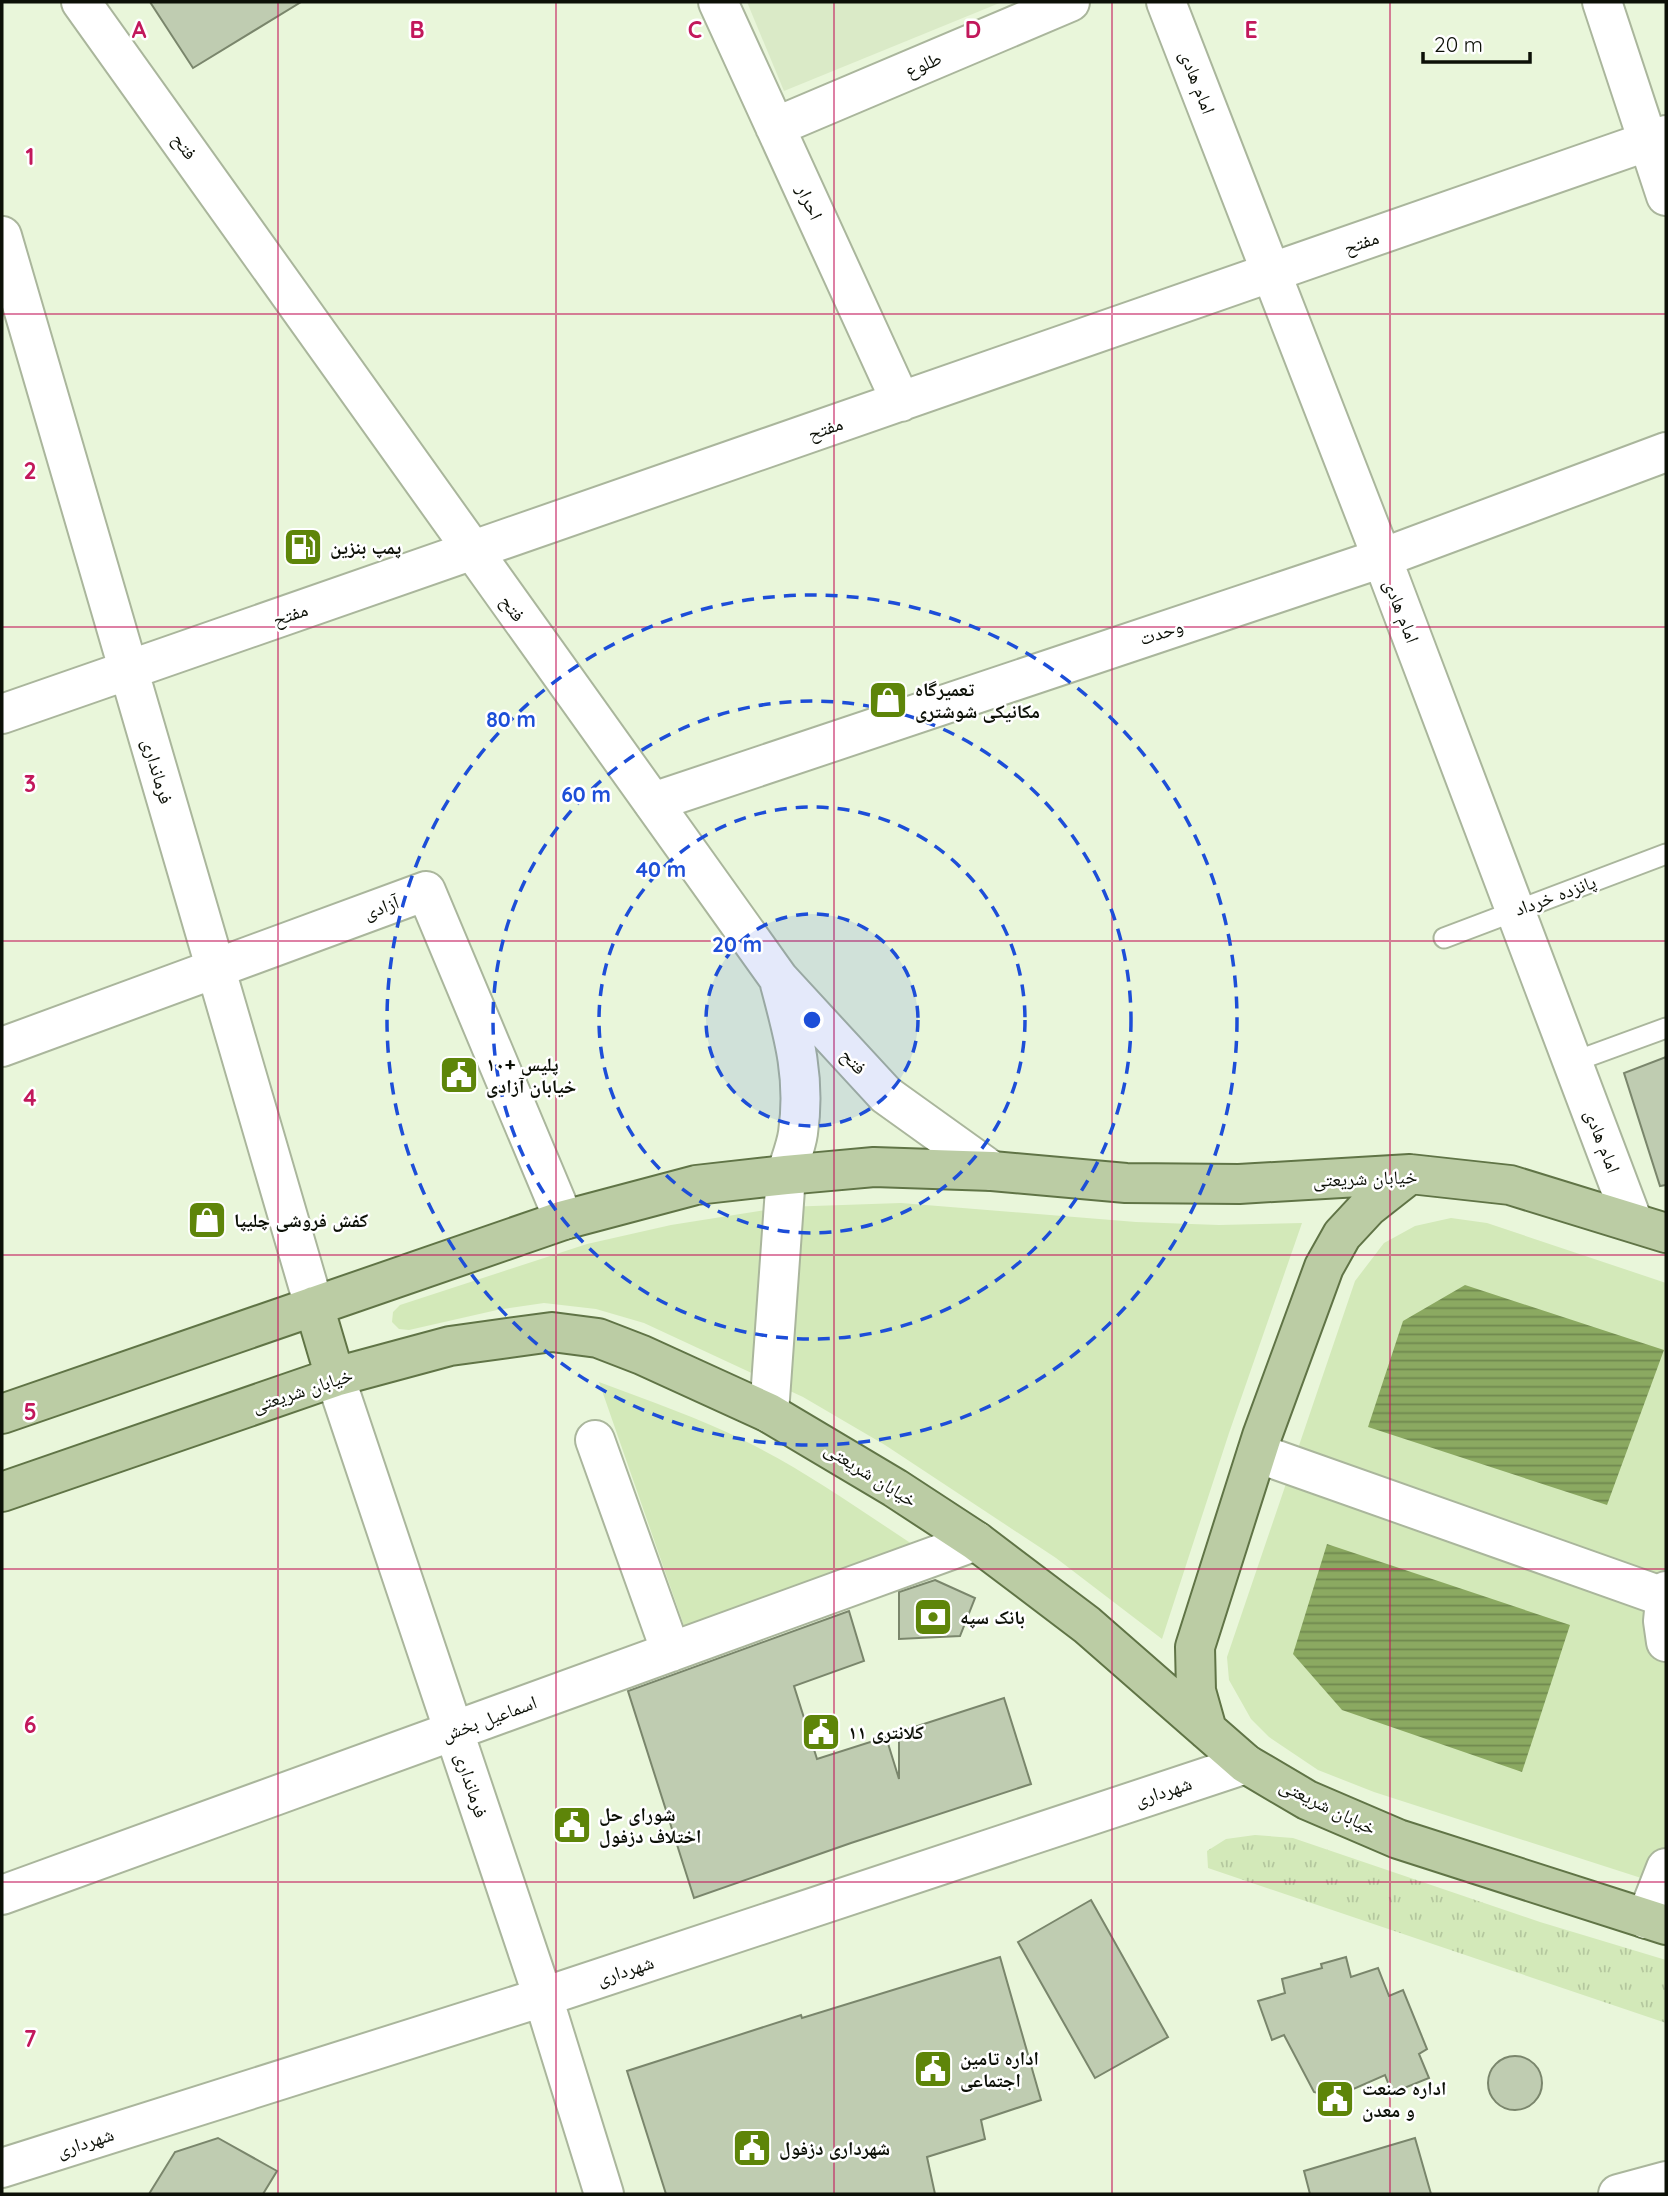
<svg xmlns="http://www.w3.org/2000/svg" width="1668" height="2196" viewBox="0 0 1668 2196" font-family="Quicksand,'Noto Naskh Arabic',sans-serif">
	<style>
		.built { fill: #daeac7 }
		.grass { fill: url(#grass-tufts) }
		.green { fill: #d3e9b9 }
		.water { fill: url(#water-rules) }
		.building { fill: #bfccb1; stroke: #7a866c; stroke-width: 2 }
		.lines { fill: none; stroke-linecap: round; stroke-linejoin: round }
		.lane-casing { stroke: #aab69c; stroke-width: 23 }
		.street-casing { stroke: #aab69c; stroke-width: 42 }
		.secondary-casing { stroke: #aab69c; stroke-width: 42 }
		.primary-casing { stroke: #607446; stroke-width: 42 }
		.lane { stroke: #fff; stroke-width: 19 }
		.street { stroke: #fff; stroke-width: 38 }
		.secondary { stroke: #fff; stroke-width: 38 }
		.primary { stroke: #bbcca4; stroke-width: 38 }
		.grid { fill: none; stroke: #c2185b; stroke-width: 2; stroke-opacity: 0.55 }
		.ring { fill: none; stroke: #1d4ed8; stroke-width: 3.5; stroke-dasharray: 12 9 }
		.labels { text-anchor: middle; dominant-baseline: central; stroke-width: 5; stroke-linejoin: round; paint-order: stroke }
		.street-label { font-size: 19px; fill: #0c1007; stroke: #fff }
		.poi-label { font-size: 19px; font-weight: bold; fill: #0c1007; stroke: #fff; text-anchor: start }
		.grid-label { font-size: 23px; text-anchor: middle; font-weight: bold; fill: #c2185b; stroke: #fff; stroke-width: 5; stroke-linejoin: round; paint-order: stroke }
		.centre { fill: #1d4ed8; stroke: #fff; stroke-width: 3.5 }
		.ring-label { font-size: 21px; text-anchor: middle; font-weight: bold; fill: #1d4ed8; stroke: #fff; stroke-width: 5; stroke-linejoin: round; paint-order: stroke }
	</style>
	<defs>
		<pattern id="grass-tufts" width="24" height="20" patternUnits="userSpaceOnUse" patternTransform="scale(1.75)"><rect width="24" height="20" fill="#d3e9b9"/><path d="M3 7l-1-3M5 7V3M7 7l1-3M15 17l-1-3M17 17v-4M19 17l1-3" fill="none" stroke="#b4c79e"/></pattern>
		<pattern id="water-rules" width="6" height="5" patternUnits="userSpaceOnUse" patternTransform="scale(1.75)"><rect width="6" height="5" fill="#8ba961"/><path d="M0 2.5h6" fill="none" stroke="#70884e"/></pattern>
	</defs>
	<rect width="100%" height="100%" fill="#e9f6da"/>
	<path class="built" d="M747,2h255l-218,89z"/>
	<path class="grass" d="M1255,1835l38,3 247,84 126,38v63l-458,-155 -1,-17 19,-12z"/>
	<path class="green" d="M901,1203l235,19 83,3 83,-2 -73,210 -67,206 -106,-81 -171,-113 -82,-48 -159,-74 -48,-14 -52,-6 -47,7 -88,20 -10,-1 -7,-7 1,-10 7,-7 187,-61 84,-19 113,-18z
		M1451,1218l36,5 179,60v603l-292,-94 -56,-22 -49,-33 -18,-18 -22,-39 -2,-23 128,-376 29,-38 31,-17z
		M599,1382c50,19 101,36 148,60 59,29 113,68 168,104l-231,80z"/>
	<path class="water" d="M1465,1285l199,65 -57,155 -239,-78 35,-106z
		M1327,1544l243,81 -48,147 -180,-62 -49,-56z"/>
	<path class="building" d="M150,2h151l-108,66z
		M1666,1057v128l-6,1 -36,-113z
		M935,1580l40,18 -15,38 -61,3v-47z
		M849,1611l15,50 -70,25 23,73 69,-22 13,42v-47l105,-34 27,86 -180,59 -157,55 -66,-207z
		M1091,1900l77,137 -73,41 -77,-136z
		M1000,1957l41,143 -60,20 4,19 -58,18 8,37h-269l-39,-123 174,-56 1,3z
		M1346,1957l5,20 27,-9 11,28 14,-6 24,59 -8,5 10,24 -37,15 -7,-18 -52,23 -19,-6 -30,-57 -12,5 -14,-39 27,-8 -3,-14 40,-11 -1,-4z
		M1488 2083a27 27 0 1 1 54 0a27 27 0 1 1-54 0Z
		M218,2138l59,33 -14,23h-114l26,-42z
		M1415,2138l16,56h-121l-6,-23z"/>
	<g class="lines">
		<g class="lane-casing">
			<path id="lane" d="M1444,938l222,-84
				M1573,1062l93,-34"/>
		</g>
		<g class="street-casing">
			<path id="street" d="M718,2l183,400
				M1166,2l216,556 251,664
				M775,127l295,-125
				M2,236l312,1070
				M2,714l1664,-579
				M653,802l729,-244 284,-106
				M2,1047l424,-156 138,329
				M335,1377l208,620 61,197
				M769,1413l17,-238
				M595,1440l76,212
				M1257,1453l407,144
				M1666,1591l-3,30 3,21
				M2,1895l974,-354
				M1646,1919l20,-51
				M2,2168l541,-171 703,-233
				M1618,2194l48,-13"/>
		</g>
		<g class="secondary-casing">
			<path id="secondary" d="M81,2l698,977 107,116 106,76
				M1602,2l64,194
				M780,984c14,52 26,95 18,149 -2,14 -8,28 -12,42"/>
		</g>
		<g class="primary-casing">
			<path id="primary" d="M314,1306l21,71
				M2,1414l562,-194 132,-35 90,-10 88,-8 118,4 134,12 113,1 171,-10 100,11 156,48
				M2,1492l333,-115 115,-31 102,-14 46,6 44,17 127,58 126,75 81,53 111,84 159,139 61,36 91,39 268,86
				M1207,1730l-11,-39 -1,-44 67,-211 62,-169 18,-32 26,-28 42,-33"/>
		</g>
		<use href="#lane" class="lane"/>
		<use href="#street" class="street"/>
		<use href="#secondary" class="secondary"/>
		<use href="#primary" class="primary"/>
	</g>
	<path class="grid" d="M278,2v2192M556,2v2192M834,2v2192M1112,2v2192M1390,2v2192M2,314h1664M2,627h1664M2,941h1664M2,1255h1664M2,1569h1664M2,1882h1664"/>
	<circle cx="812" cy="1020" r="106" fill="#1d4ed8" fill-opacity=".12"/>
	<g class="ring">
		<circle cx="812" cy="1020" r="106"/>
		<circle cx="812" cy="1020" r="213"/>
		<circle cx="812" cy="1020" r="319"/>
		<circle cx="812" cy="1020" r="425"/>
	</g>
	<defs>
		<g id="fuel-square" transform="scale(2.0125)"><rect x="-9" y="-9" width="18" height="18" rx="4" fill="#5e8509" stroke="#fff"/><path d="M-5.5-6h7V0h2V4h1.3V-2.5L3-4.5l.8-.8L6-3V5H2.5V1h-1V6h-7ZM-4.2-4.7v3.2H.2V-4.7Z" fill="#fff"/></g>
		<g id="shop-square" transform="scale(2.0125)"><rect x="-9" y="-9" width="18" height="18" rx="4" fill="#5e8509" stroke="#fff"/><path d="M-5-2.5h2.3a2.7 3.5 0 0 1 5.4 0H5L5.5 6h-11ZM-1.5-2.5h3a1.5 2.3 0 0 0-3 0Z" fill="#fff"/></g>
		<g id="civic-square" transform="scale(2.0125)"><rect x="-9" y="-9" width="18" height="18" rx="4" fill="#5e8509" stroke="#fff"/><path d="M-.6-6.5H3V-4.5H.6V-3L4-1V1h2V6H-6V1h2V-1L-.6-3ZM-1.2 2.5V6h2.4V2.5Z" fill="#fff"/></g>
		<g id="bank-square" transform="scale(2.0125)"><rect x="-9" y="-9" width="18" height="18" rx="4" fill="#5e8509" stroke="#fff"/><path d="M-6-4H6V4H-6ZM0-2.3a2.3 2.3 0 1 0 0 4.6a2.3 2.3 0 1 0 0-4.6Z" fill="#fff"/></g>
	</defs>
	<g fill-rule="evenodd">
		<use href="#fuel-square" x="303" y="547"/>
		<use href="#shop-square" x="888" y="700"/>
		<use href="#civic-square" x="459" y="1075"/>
		<use href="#shop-square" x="207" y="1220"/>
		<use href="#bank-square" x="933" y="1617"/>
		<use href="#civic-square" x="821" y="1732"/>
		<use href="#civic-square" x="572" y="1825"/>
		<use href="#civic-square" x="933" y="2069"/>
		<use href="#civic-square" x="1335" y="2099"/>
		<use href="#civic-square" x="752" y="2148"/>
	</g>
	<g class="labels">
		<g class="street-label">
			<text transform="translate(923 64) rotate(-23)">طلوع</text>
			<text transform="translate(1198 82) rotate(69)">امام هادی</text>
			<text transform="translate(185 146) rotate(54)">فتح</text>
			<text transform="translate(810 202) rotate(65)">احرار</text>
			<text transform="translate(1361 242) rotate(-19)">مفتح</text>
			<text transform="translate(825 428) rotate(-19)">مفتح</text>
			<text transform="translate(513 608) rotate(54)">فتح</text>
			<text transform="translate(1402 611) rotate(69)">امام هادی</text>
			<text transform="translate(290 614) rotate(-19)">مفتح</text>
			<text transform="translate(1161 632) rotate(-18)">وحدت</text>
			<text transform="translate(158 771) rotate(74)">فرمانداری</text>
			<text transform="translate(1555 895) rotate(-20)">پانزده خرداد</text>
			<text transform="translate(381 907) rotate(-20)">آزادی</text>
			<text transform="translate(854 1061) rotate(47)">فتح</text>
			<text transform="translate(1603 1141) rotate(69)">امام هادی</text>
			<text transform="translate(1365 1178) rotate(-2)">خیابان شریعتی</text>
			<text transform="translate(302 1390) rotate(-18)">خیابان شریعتی</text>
			<text transform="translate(871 1474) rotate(32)">خیابان شریعتی</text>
			<text transform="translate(489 1718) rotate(-20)">اسماعیل بخش</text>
			<text transform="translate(472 1785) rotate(72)">فرمانداری</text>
			<text transform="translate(1163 1791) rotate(-18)">شهرداری</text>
			<text transform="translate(1328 1806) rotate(26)">خیابان شریعتی</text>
			<text transform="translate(625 1970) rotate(-18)">شهرداری</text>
			<text transform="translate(85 2142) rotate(-18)">شهرداری</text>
		</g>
		<g class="poi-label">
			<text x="330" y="547">پمپ بنزین</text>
			<text x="915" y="689">تعمیرگاه<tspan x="915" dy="22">مکانیکی شوشتری</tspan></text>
			<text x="486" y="1064">پلیس +۱۰<tspan x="486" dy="22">خیابان آزادی</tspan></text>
			<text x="234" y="1220">کفش فروشی چلیپا</text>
			<text x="960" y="1617">بانک سپه</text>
			<text x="848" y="1732">کلانتری ۱۱</text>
			<text x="599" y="1814">شورای حل<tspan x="599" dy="22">اختلاف دزفول</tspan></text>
			<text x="960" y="2058">اداره تامین<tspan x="960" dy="22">اجتماعی</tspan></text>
			<text x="1362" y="2088">اداره صنعت<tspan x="1362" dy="22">و معدن</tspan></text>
			<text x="779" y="2148">شهرداری دزفول</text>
		</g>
	</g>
	<g class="grid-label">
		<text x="139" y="38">A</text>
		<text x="417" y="38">B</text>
		<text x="695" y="38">C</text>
		<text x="973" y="38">D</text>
		<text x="1251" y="38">E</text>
		<text x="30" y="165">1</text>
		<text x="30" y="479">2</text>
		<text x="30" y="792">3</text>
		<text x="30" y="1106">4</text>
		<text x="30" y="1420">5</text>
		<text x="30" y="1733">6</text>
		<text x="30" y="2047">7</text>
	</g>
	<circle cx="812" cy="1020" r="10" class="centre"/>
	<g class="ring-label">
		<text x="511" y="727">80 m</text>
		<text x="586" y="802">60 m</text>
		<text x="661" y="877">40 m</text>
		<text x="737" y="952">20 m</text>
	</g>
	<rect width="1668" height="2196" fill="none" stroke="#0c1007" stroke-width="7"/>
	<path d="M1423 52v10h107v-10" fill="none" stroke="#0c1007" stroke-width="3.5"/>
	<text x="1434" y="52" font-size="21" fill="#0c1007" stroke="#ffffff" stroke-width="5" paint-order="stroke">20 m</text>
</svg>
